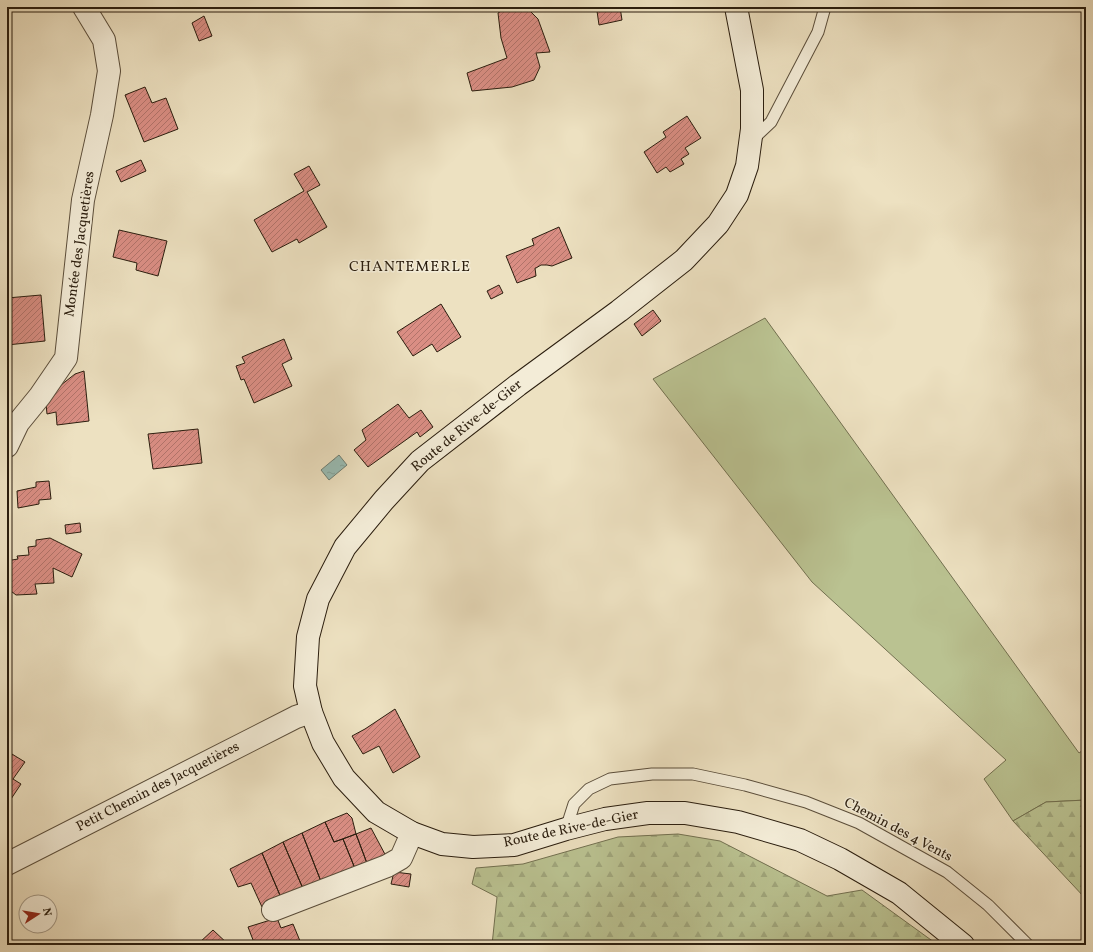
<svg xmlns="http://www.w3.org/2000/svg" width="1093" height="952" viewBox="0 0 1093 952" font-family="Vollkorn,serif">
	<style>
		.grass { fill: #bac291; stroke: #727050 }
		.forest { fill: url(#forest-firs); stroke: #727050 }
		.water { fill: url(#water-ripples); stroke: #6d7d72 }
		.building { fill: url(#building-hatch); stroke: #2a1d0e }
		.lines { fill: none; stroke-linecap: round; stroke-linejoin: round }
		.service-casing { stroke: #5b4e3b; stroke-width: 13 }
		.minor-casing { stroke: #5b4e3b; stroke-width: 24 }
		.secondary-casing { stroke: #2a1d0e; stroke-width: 24 }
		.service { stroke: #f3ecd7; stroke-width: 11 }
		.minor { stroke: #f3ecd7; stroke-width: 22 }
		.secondary { stroke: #f3ecd7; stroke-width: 22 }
		.labels { text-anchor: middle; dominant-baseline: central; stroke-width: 3; stroke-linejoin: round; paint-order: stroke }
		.street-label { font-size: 14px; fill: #2a1d0e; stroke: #f3ecd7 }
		.neighbourhood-label { font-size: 15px; letter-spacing: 1px; fill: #2a1d0e; stroke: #f3ecd7 }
	</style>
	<defs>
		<pattern id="forest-firs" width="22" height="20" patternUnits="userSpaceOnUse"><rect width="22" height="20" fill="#bac291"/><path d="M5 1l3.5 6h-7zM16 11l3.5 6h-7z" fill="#a0a67c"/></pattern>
		<pattern id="water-ripples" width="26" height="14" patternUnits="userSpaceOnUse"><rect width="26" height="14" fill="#99bdb5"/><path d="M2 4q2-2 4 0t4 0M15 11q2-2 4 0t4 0" fill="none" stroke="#84a29a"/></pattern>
		<pattern id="building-hatch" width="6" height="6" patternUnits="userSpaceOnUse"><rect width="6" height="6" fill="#da8e84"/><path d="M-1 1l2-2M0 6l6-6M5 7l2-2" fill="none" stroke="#b1736a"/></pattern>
	</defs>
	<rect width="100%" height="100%" fill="#ede1c1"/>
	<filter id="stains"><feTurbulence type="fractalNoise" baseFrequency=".005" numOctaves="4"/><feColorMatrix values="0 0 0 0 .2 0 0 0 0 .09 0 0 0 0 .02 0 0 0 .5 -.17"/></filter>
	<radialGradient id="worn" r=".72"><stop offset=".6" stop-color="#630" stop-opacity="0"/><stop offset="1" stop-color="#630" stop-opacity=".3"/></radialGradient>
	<path class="grass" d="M765,318l314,435 7,-5v52l-40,2 -33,19 -29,-42 22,-19 -194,-178 -159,-203z"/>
	<path class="forest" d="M1086,800v98h-1l-72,-77 33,-19z
		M678,834l42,7 107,55 35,-6 76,55h-446l5,-48 -25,-13 4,-16 47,-4 95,-27z"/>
	<path class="water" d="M339,455l8,10 -18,15 -8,-10z"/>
	<path class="building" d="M508,7h18l12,12 12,33 -14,1 4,14 -6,13 -22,7 -40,4 -5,-18 40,-15 -6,-20 -3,-25z
		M601,7h19l2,13 -23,5 -2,-14z
		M204,16l8,20 -13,5 -7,-18z
		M145,87l7,16 14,-5 12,31 -34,13 -19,-47z
		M687,116l14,22 -16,10 4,6 -8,5 3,5 -14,8 -4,-5 -9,6 -13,-21 22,-15 -3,-5z
		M141,160l5,11 -25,11 -5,-11z
		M309,166l11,19 -13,7 20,35 -28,16 -2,-4 -25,13 -18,-32 50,-29 -10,-17z
		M559,227l13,31 -20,8 -5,-1h-6l-5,3h-1l1,8 -19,7 -11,-27 28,-11 -2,-6z
		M119,230l48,11 -9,35 -22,-6 1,-7 -24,-6z
		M499,285l4,8 -12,6 -4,-8z
		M41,295l4,46 -38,4v-47z
		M441,304l20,33 -24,15 -5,-8 -19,12 -16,-24z
		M653,310l8,11 -19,15 -8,-12z
		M284,339l8,20 -10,5 10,22 -38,17 -10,-24 -3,1 -5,-14 9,-3 -3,-6z
		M84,371l5,50 -32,4 -1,-13 -9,2 -1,-10 15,-19 14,-11z
		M398,404l11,14 12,-8 12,17 -13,10 -3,-5 -49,35 -14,-17 12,-10 -4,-10z
		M198,429l4,34 -49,6 -5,-35z
		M49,481l2,18 -12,1v4l-21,4 -1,-17 19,-4v-5z
		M80,523l1,9 -15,2 -1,-9z
		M50,538l32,16 -10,23 -19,-9 1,15 -19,1 2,10 -21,1 -9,-7v-23l5,-5 6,-1 -1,-3 12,-1 -1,-8 8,-1v-6z
		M395,709l25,48 -27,16 -14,-27 -16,8 -11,-18 13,-7z
		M7,751l18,11 -12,17 8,5 -14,21z
		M347,813l5,5 4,16 -22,8 -9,-20z
		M325,822l9,20 9,-3 13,32 -34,13 -20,-51z
		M371,828l16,30 -19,8 -12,-32z
		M302,833l20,51 -18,7 -21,-49z
		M356,834l12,32 -12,5 -13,-32z
		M283,842l21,49 -22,9 -20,-47z
		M262,853l20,47 -20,7 -11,-24 -13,4 -8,-18z
		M394,872l17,2 -2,13 -18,-3z
		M277,918l4,10 12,-4 7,17 -9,4h-3l-2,-4 -10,4h-21l-7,-18z
		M213,930l16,15h-28l-2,-2z"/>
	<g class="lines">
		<g class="service-casing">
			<path id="service" d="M752,140l19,-18 47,-90 7,-25
				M566,829l8,-25 15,-15 21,-10 42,-5h41l52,11 61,17 53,21 88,49 41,33 40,40"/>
		</g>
		<g class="minor-casing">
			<path id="minor" d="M7,446l11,-23 22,-27 26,-38 17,-158 19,-85 7,-44 -5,-31 -20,-33
				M7,864l289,-147 15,-5
				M273,910l114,-44 14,-8 11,-25"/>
		</g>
		<g class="secondary-casing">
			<path id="secondary" d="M736,7l16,83v39l-5,37 -10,29 -19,29 -34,36 -65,51 -101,74 -98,76 -36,39 -39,47 -27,52 -10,38 -3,49 6,26 12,31 21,35 32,34 36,21 30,11 31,3 41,-2 52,-16 39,-10 43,-6h37l53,9 62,18 40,19 59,34 64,52"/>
		</g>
		<use href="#service" class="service"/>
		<use href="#minor" class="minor"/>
		<use href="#secondary" class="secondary"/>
	</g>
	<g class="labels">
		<g class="street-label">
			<text transform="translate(80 244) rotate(-82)">Montée des Jacquetières</text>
			<text transform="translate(467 426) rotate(-39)">Route de Rive-de-Gier</text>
			<text transform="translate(158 787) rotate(-27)">Petit Chemin des Jacquetières</text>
			<text transform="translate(571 829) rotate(-12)">Route de Rive-de-Gier</text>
			<text transform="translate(898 830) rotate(28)">Chemin des 4 Vents</text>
		</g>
		<g class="neighbourhood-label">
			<text x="410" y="267">CHANTEMERLE</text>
		</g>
	</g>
	<rect width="1093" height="952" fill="none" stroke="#ede1c1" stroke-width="24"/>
	<rect x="8" y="8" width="1077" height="936" fill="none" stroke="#2a1d0e" stroke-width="2"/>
	<rect x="12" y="12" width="1069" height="928" fill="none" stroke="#2a1d0e"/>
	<g transform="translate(38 914) rotate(78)"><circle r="19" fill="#f3ecd7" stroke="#a39987"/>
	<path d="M0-3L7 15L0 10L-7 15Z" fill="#8f2418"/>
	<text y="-6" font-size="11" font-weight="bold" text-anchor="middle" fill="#2a1d0e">N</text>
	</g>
	<rect width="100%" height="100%" filter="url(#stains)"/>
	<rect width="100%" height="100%" fill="url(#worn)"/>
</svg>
